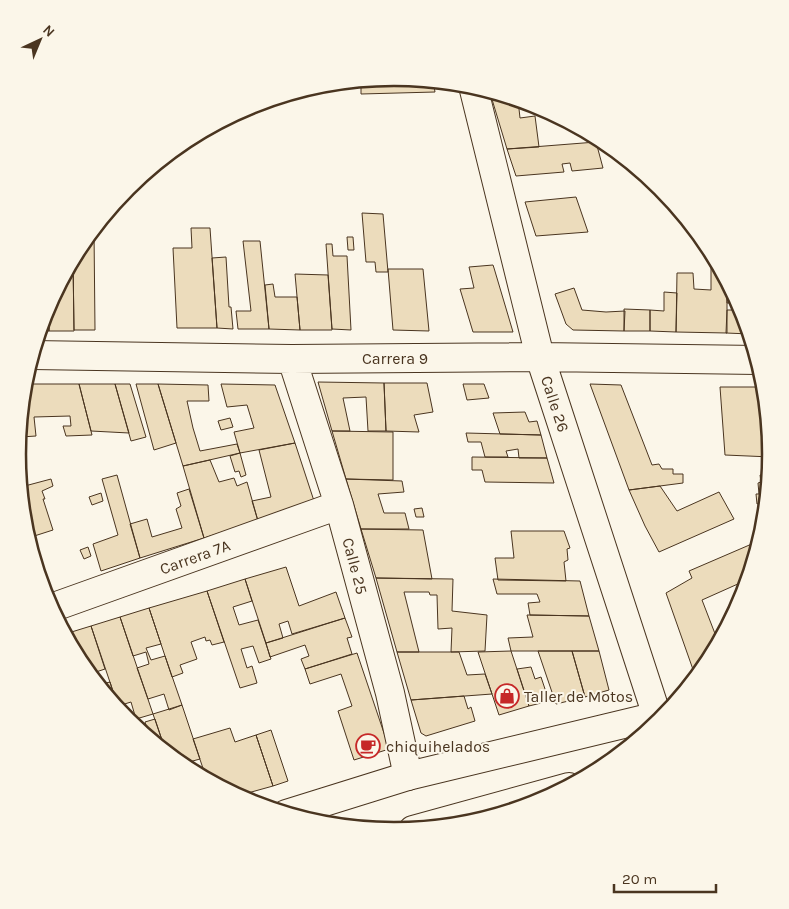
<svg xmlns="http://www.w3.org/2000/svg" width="789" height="909" viewBox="0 0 789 909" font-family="Karla,sans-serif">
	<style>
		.building { fill: #ecdcbc; stroke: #4a3520 }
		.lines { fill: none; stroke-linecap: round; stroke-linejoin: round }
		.minor-casing { stroke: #4a3520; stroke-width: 30 }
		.major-casing { stroke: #4a3520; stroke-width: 30 }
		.minor { stroke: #fbf6e9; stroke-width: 28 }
		.major { stroke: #fbf6e9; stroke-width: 28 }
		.labels { text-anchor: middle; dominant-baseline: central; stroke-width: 4; stroke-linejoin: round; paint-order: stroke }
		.street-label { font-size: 16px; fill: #4a3520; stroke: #fbf6e9 }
		.poi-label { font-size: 16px; fill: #4a3520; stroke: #fbf6e9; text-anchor: start }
		.rim { fill: none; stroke: #4a3520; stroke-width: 2.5 }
	</style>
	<rect width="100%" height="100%" fill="#fbf6e9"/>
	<path class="building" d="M386,78h9l38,3 2,11 -74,2v-13l24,1z
		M499,94l19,6 2,18 15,-2 4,31 -32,2 -16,-53z
		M596,142l7,26 -31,3 -2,-8 -8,1 2,8 -48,4 -9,-27z
		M576,197l12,35 -52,4 -11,-34z
		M362,213l21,1 5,58h-12l-1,-10h-9z
		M191,228h19l7,100h-40l-4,-80h19z
		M94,230l1,100h-21l-1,-71 8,-14z
		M347,237h6l1,13h-6z
		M243,241h17l9,88h-31l-2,-18h15z
		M326,244h6l1,12h14l4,74 -19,-1z
		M226,257l3,50h2l2,22 -16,-1 -5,-70z
		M73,259l1,72h-25v-27z
		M711,264h7l9,16v53l-51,-1 1,-59h16l1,16 17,1z
		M493,265l1,3 19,64h-40l-13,-43 14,-1 -5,-21z
		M388,269h35l6,62 -36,-1z
		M295,274l33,1 4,55h-32z
		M727,280l12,23h-12z
		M273,284l2,13h22l3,33 -31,-1 -4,-44z
		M574,288l8,22 24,2 19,-1 -1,20 -51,-1 -7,-6 -11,-30z
		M664,292l13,1 -1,39 -26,-1v-21l14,1z
		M49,304v27h-9l6,-21z
		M624,309l26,1v21h-26z
		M727,310h16l7,24 -24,-1z
		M318,382l66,1 2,48h-18l-2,-34 -23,1 7,33h-18z
		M384,383h43l6,29 -19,3 5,17 -33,-1z
		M24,384h55l13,51 -26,1 -3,-10h8l-1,-10 -36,1 2,19 -15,1 -1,-9z
		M79,384h36l14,49 -38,-2z
		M115,384h15l16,53 -15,4z
		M136,384h22l18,59 -22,7z
		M158,384l50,1 1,16h-22l6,27 7,23 37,-7 3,9 -57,13z
		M221,384l54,1 20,58 -55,10 -6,-21 20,-4 -7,-23 -20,2z
		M463,384h21l5,14 -22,2z
		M590,384l31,1 31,80 7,-1 3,5h11v5h10v9l-54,7z
		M720,387h45l6,70 -46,-2z
		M525,412l4,10 8,-1 4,14 -41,-1 -7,-21z
		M230,418l3,9 -12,3 -3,-9z
		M20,428l5,58 -4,1 -3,-33z
		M332,431l61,1v48l-47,-1z
		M466,433l75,2 6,23h-28l-1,-9 -12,2 2,6h-23l-4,-15h-13z
		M295,443l20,61 -57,17 -6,-20 19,-4 -12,-47z
		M240,453l6,22 -5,2 -2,-6 -4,1 -5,-16z
		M472,457l75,1 7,25 -69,-1 -3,-12h-10z
		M210,460l9,22 15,-4 3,8 10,-4 11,39 -54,17 -21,-72z
		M117,475l23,83 -39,13 -8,-27 25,-9 -16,-56z
		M760,475h10l-5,46h-1v-7h-4v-11l-3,1 -1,-10h3l-1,-11 3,-1z
		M51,479l2,7 -11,5 3,8h-2l10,31 -25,8 -3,-10 -4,-41z
		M346,479l56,2 2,11 -26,2 6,19h21l4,16h-48z
		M660,486l17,25 42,-19 15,27 -75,33 -14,-26 -16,-36z
		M189,489l15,49 -64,20 -10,-34 17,-5 5,18 30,-9 -6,-19 5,-3 -4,-13z
		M101,493l2,8 -11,4 -3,-8z
		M422,508l2,9h-8l-2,-8z
		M361,529l62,1 9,49 -56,-1z
		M511,531h53l6,17 -3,1 1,11 -4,2 2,19 -68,-1 -3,-22h19z
		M761,540l-12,39 -47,21 17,44 -11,20 -12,14 -30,-85 26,-15 -3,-7z
		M88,547l3,9 -7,3 -4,-9z
		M286,567l13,39 37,-14 9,26 -53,16 -4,-13 -9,3 4,14 -17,5 -21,-64z
		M376,578l77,1 -1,32 35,4 -2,36 -34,1 1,-24 -14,1 -1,-34h-7l-1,-3h-25l15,60h-22z
		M245,579l7,22 -19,6 6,18 19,-5 13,39 -12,4 -6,-17 -12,3 6,19 5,-2 5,17 -17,5 -33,-97z
		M493,579l87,2 9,35 -59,-1 -2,-12 12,-1 -3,-8h-40z
		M207,591l17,51 -12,3 -2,-5 -4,1 -1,-4 -14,5 6,17 -17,6 3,8 -11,4 -23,-69z
		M149,608l12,36 -15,4 5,12 14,-4 17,49 -13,5 -5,-16 -16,5 -11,-31 12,-4 -3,-12 -13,4 -13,-39z
		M527,615l62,1 10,35h-88l-3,-13 25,-1z
		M120,617l33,97 -17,5 -5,-17 -13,4 -27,-80z
		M345,618l7,19 -5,1 5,16 -47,15 -4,-10 8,-3 -4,-11 -35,12 -4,-14z
		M91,626l14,43 -15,5 -3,-8 -4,1 -2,-3 -16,-30z
		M511,651l18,55 -30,9 -21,-63z
		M538,651h34l13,46 -29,7z
		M572,651h27l10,39 -24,7z
		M397,652h62l8,23 18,-1 7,20 -81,6z
		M357,653l31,92 -2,5 -32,10 -16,-49 14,-5 -11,-32 -31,10 -5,-15z
		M531,667l4,12 6,-2 8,24 -20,5 -12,-37z
		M110,682l5,16 -4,2 -13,-15z
		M464,696l4,13 3,-2 4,14 -49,15 -5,-3 -10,-33z
		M182,705l18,54 -11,3 3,10 -7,-4 -19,-16 -13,-38z
		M155,719l11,33 -19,-15 2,-1 -4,-14z
		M230,728l5,14 21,-7 17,51 -36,10 -30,-16 -14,-41z
		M271,730l17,51 -15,5 -17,-51z"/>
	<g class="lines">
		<g class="minor-casing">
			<path id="minor" d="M473,86l67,271 117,359 1,8
				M33,355l259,4 248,-2 218,3
				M292,359l47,146 51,188 18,83
				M51,608l288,-103"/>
		</g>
		<g class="major-casing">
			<path id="major" d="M286,814l122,-38 249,-60 9,-1
				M413,830l156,-43"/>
		</g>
		<use href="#minor" class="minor"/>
		<use href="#major" class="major"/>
	</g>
	<defs>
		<g id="shop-ring" transform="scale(1.25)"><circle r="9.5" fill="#fbf6e9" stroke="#c62828" stroke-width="1.5"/><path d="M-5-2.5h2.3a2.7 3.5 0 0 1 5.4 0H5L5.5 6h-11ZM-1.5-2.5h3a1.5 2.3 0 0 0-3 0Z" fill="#c62828"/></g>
		<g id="cafe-ring" transform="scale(1.25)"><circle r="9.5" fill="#fbf6e9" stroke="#c62828" stroke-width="1.5"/><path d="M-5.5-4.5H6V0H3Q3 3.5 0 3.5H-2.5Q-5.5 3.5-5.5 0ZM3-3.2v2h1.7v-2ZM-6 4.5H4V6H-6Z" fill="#c62828"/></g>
	</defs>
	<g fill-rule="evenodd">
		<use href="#shop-ring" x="507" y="696"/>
		<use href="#cafe-ring" x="368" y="746"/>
	</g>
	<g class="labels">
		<g class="street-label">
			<text x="395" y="358">Carrera 9</text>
			<text transform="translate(555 404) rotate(72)">Calle 26</text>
			<text transform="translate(195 557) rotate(-20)">Carrera 7A</text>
			<text transform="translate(355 566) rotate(75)">Calle 25</text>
		</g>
		<g class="poi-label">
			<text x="524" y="696">Taller de Motos</text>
			<text x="386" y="746">chiquihelados</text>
		</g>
	</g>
	<path d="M0 0H789V909H0ZM26 454a368 368 0 1 1 736 0a368 368 0 1 1-736 0Z" fill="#fbf6e9" fill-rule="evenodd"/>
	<path class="rim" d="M26 454a368 368 0 1 1 736 0a368 368 0 1 1-736 0Z"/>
	<g transform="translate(40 40) rotate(44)" stroke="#fbf6e9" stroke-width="4" paint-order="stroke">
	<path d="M0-4L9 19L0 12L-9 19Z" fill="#4a3520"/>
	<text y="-8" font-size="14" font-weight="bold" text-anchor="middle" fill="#4a3520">N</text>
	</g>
	<path d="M614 884v8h102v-8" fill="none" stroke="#4a3520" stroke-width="2.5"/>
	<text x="622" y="884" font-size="15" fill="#4a3520" stroke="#fbf6e9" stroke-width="4" paint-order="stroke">20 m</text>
</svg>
